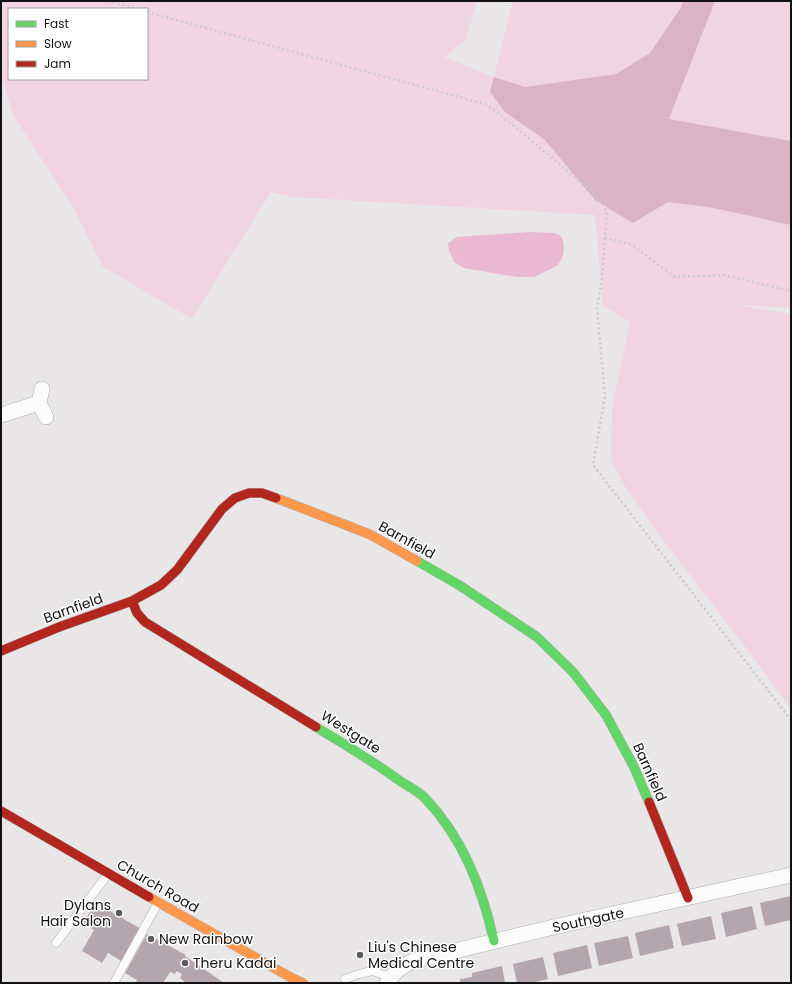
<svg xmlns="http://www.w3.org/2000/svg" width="792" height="984" viewBox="0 0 792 984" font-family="Poppins,sans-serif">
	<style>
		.green { fill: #f1d4e2; fill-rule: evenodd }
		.forest { fill: #dab3c5 }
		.water { fill: #eab8d0 }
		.building { fill: #b4a6ad }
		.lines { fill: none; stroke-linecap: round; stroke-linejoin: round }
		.lane-casing { stroke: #adabac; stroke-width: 9 }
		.street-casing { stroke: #adabac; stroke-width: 16 }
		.fast-casing { stroke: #adabac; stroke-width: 10 }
		.slow-casing { stroke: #adabac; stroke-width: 10 }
		.jam-casing { stroke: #adabac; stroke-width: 10 }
		.path { stroke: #cccbcc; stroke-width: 2.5; stroke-dasharray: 2 3; stroke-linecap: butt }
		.lane { stroke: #fcfbfb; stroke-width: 8 }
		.street { stroke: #fcfbfb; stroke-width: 15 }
		.fast { stroke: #63d668; stroke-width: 9 }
		.slow { stroke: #ff974d; stroke-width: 9 }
		.jam { stroke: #b3261e; stroke-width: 9 }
		.poi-dot { fill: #5d5c5c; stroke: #fff; stroke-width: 1.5 }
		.labels { text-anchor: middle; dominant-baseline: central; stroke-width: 3; stroke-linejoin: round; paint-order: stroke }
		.street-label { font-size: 14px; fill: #121111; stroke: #fff }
		.poi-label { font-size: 14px; fill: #121111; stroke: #fff; text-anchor: start }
	</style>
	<rect width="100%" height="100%" fill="#e9e6e7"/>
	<path class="green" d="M1,1h476l-11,39 -22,17 50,20 19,-76h170l-3,8 -30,44 -34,21 53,45 46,-118h76v307l-54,-3 54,9v395l-44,-60 -87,-113 -34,-48 -15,-28 1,-52 18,-86 -27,-16 -8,-91 -304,-18 -20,-5 -79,127 -89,-52 -30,-60 -60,-92 -12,-40zM9,9h138v70h-138z"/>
	<path class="forest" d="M683,1h32l-46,118 122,22v84l-82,-18 -41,-5 -35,21 -38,-23 -50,-60 -40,-28 -15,-20 4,-15 31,10 91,-13 34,-21 30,-44z"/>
	<path class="water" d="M529,232l25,1 6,2 3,5 1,8 -1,8 -3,6 -5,5 -21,10h-18l-52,-9 -10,-6 -5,-11 -1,-8 9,-6z"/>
	<path class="building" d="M791,896v24l-26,6 -5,-23z
		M752,906l5,23 -31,8 -5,-24z
		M93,907l8,4 2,-4 38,22 -18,33 -15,-9 -6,10 -20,-12 12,-21 -11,-7z
		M711,916l5,23 -34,7 -5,-22z
		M669,925l5,23 -34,8 -5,-23z
		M147,934l39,21 -1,1 39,27h-38l-6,-5 2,-4 -5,-3 -2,3 -5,-2 -7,11h-27l1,-3 -12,-7z
		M628,936l5,22 -34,8 -5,-23z
		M587,945l5,23 -34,8 -5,-23z
		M543,957l5,22 -17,4h-14l-4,-19z
		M502,966l3,17h-45v-4l12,-2v-4z"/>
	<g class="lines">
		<g class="lane-casing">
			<path id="lane" d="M56,943l52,-69
				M345,979l14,-5 13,-3 19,6
				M114,983l44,-80"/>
		</g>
		<g class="street-casing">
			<path id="street" d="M42,389l-3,14 7,14
				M1,415l38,-12
				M387,983c6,-11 15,-17 26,-22l145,-35 233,-51"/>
		</g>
		<g class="fast-casing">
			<path id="fast" d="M417,561l42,24 78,52 36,35 33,43 28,52 15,35
				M316,727c28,17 57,34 84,54 8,5 18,10 25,17 38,40 57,90 69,143"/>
		</g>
		<g class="slow-casing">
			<path id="slow" d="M276,498l93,36 48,27
				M149,897l141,80 13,6"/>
		</g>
		<g class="jam-casing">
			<path id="jam" d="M132,601l5,12 8,9 171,105
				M1,651l58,-24 73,-26 29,-16 16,-15 45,-61 13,-11 14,-5h13l14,5
				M649,802l39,96
				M1,811l148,86"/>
		</g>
		<path class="path" d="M108,1l29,8
			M147,12l338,92 29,22 82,69 11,16 -2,27 26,6 44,33 49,-2 67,16
			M605,238l-3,40 -5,31 8,87 -12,69 198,255"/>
		<use href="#lane" class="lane"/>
		<use href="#street" class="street"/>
		<use href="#fast" class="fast"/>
		<use href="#slow" class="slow"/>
		<use href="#jam" class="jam"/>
	</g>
	<g class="poi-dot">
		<circle cx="119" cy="913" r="4"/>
		<circle cx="151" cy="939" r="4"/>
		<circle cx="360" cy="955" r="4"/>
		<circle cx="185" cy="963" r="4"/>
	</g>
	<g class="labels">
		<g class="street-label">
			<text transform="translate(407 540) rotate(29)">Barnfield</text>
			<text transform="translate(73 608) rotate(-20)">Barnfield</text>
			<text transform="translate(351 732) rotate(32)">Westgate</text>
			<text transform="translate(650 772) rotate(66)">Barnfield</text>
			<text transform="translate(158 886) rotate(30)">Church Road</text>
			<text transform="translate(588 920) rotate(-12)">Southgate</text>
		</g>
		<g class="poi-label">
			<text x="111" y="905" text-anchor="end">Dylans<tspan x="111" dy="16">Hair Salon</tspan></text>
			<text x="159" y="939">New Rainbow</text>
			<text x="368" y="947">Liu's Chinese<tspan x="368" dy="16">Medical Centre</tspan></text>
			<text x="193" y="963">Theru Kadai</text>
		</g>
	</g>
	<rect width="792" height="984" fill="none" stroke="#121111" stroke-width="4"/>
	<rect x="8" y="8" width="140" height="72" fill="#ffffff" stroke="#a0a0a0"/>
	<rect x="16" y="21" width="20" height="6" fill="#63d668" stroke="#a0a0a0"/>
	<text x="44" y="28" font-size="12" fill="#121111">Fast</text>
	<rect x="16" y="41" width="20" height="6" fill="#ff974d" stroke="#a0a0a0"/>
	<text x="44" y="48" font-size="12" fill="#121111">Slow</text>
	<rect x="16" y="61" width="20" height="6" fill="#b3261e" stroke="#a0a0a0"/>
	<text x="44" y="68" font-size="12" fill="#121111">Jam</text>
</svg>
